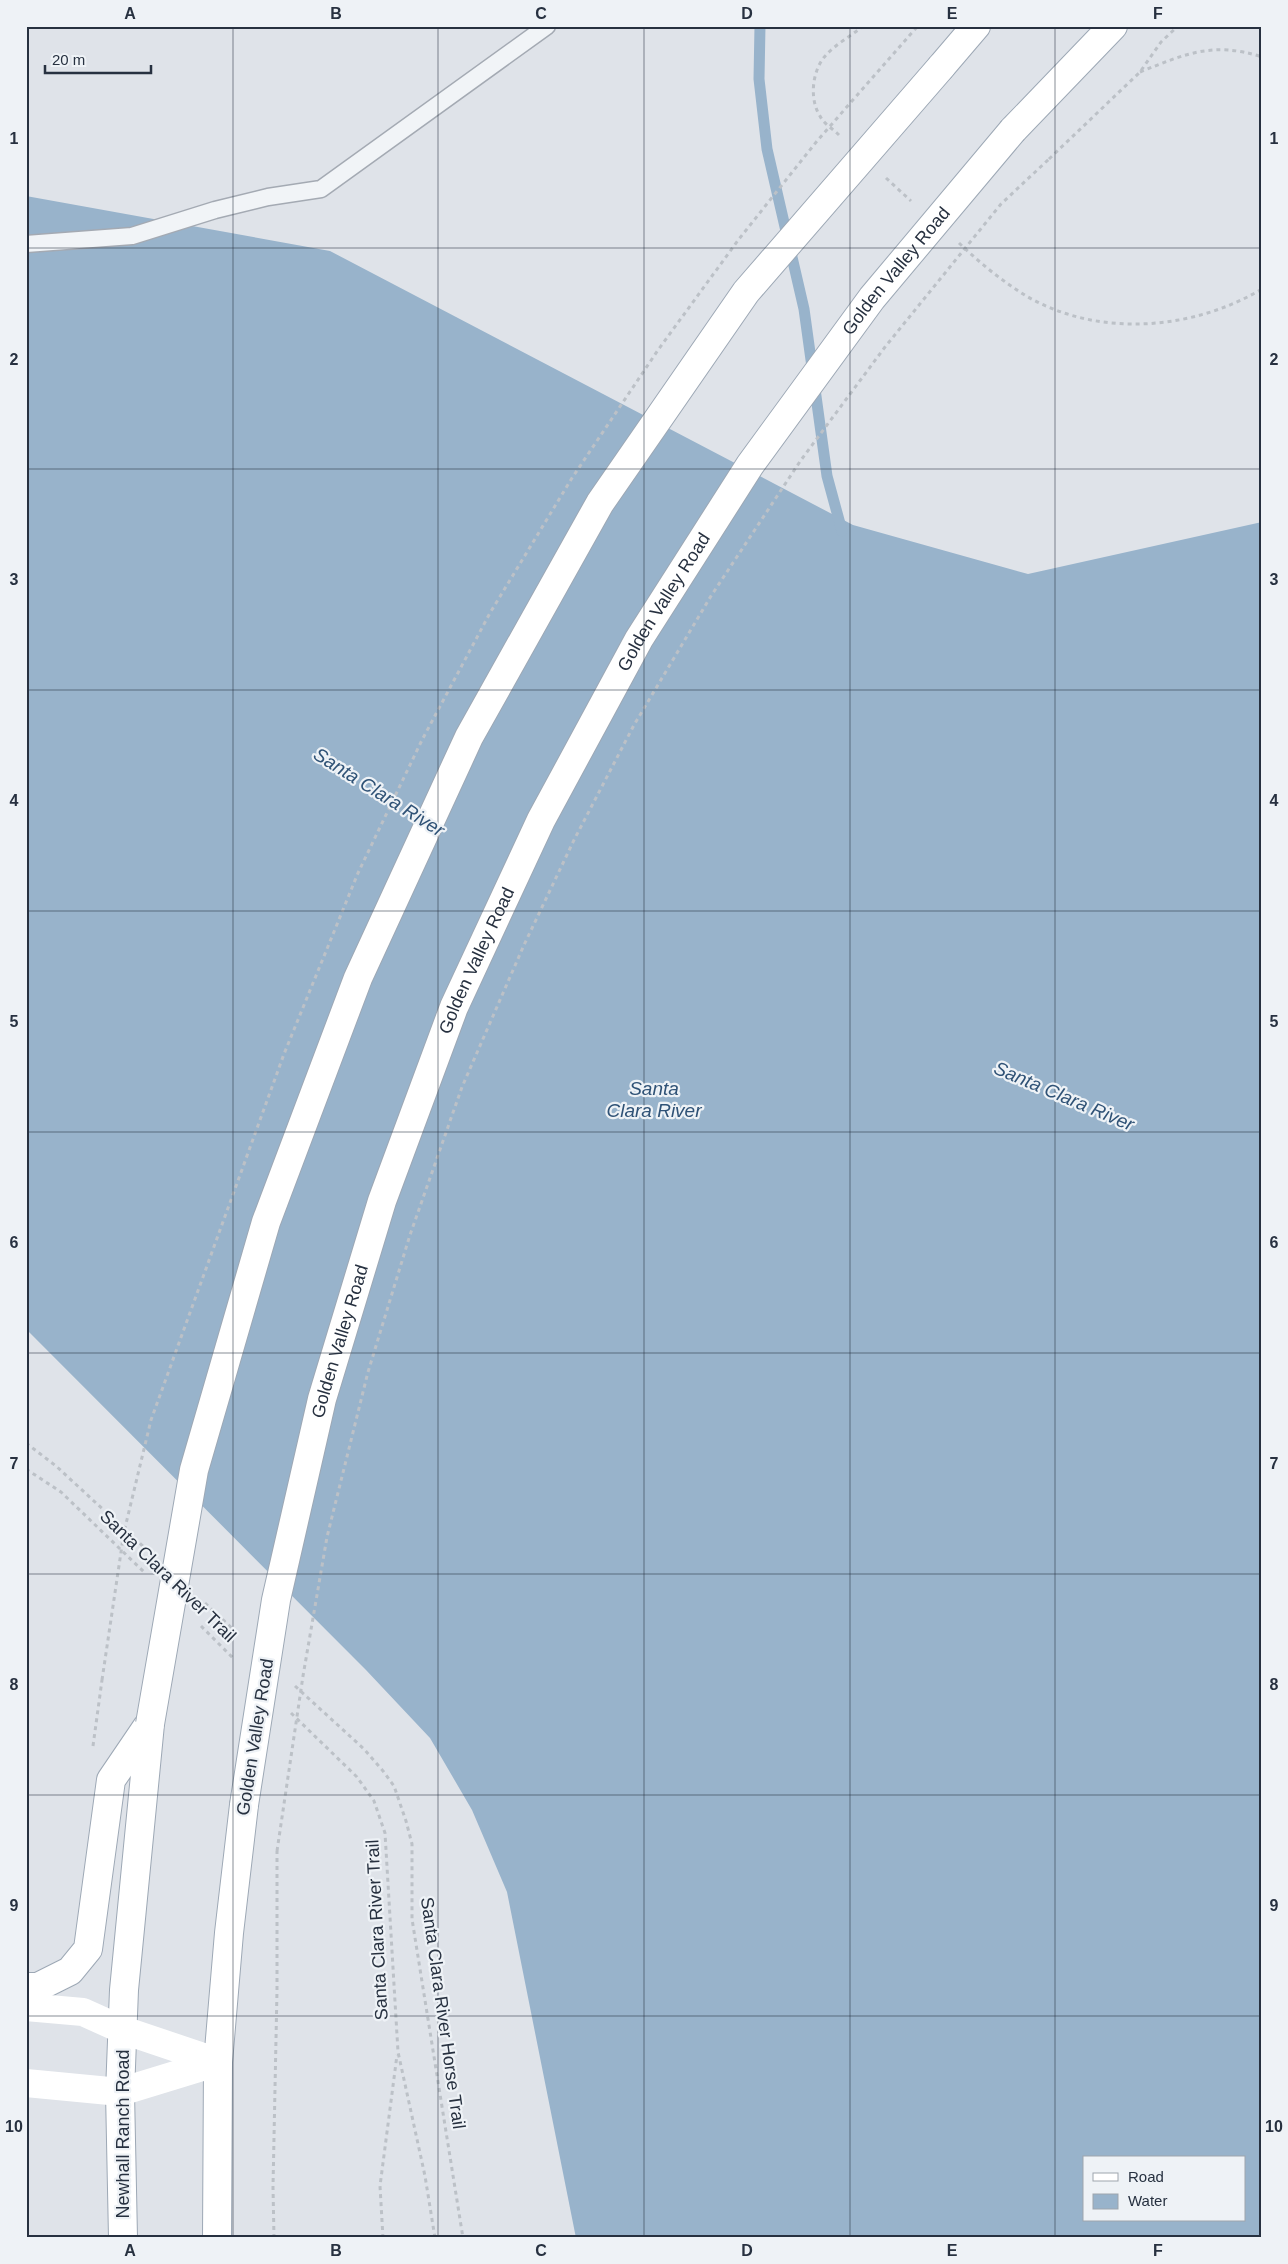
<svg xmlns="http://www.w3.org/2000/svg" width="1288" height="2264" viewBox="0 0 1288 2264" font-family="Helvetica,sans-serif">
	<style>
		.water { fill: #98b3cb; fill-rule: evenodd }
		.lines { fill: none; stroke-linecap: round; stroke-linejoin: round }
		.stream { stroke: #98b3cb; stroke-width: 11 }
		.service-casing { stroke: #a4aab3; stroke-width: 19 }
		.primary-casing { stroke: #9da8b5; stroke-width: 30 }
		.path { stroke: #bcc1c7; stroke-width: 3; stroke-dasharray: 4 4; stroke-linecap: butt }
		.service { stroke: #f1f4f7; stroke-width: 16 }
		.secondary { stroke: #fff; stroke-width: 28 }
		.primary { stroke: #fff; stroke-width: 28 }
		.primary-bridge-casing { stroke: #9da8b5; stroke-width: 30; stroke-linecap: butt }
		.path-bridge { stroke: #bcc1c7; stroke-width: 3; stroke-dasharray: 4 4; stroke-linecap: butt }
		.primary-bridge { stroke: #fff; stroke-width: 28 }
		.grid { fill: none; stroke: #273140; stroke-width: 1; stroke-opacity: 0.55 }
		.labels { text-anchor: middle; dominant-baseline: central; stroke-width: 4.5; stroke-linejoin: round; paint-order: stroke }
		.street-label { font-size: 18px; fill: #273140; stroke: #eef2f6 }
		.water-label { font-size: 19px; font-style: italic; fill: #2f5276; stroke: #eef2f6 }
		.neatline { fill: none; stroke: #273140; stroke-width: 2 }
		.grid-label { font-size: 16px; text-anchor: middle; font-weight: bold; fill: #273140 }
	</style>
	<rect width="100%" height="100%" fill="#dfe3e9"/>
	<path class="water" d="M26,196l304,55 523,274 175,49 234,-52v1716h-686l-69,-346 -35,-82 -42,-72 -64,-68 -340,-341zM1084,2158h160v62h-160z"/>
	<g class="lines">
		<path class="stream" d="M760,26l-1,53 8,70 37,160 23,167 15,55"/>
		<g class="service-casing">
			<path id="service" d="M26,244l106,-8 83,-26 53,-13 53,-8 226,-163"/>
		</g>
		<g class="primary-casing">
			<path id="primary" d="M941,67l35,-41
				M1013,130l100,-104
				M26,1987h12l32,-16 18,-22 23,-169 36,-53
				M123,2238l-3,-146 4,-102 26,-266
				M217,2238l1,-176 11,-129 15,-128"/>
		</g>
		<path class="path" d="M909,36l9,-10
			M1140,72c45,-18 73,-31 122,-15
			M839,135c-6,-6 -15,-11 -19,-19 -11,-17 -8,-46 6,-61 10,-11 25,-19 37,-29
			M1049,159l91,-87 21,-30 17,-16
			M886,178l25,23
			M959,243c21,20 44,39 69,54 72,41 165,33 234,-8
			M26,1443l30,23 91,84
			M26,1469l35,23 83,80
			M205,1603l32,30
			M201,1626l33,33
			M295,1686l69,63 19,22 11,15 12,35 6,23v75l51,319
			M291,1713l66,64 17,24 11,32 13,219 27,124 10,62
			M93,1746l9,-66
			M274,2238l-1,-51 4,-197v-139
			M383,2238l-3,-52 17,-131"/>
		<use href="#service" class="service"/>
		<path class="secondary" d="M26,2007l57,5 40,18 95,32
			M26,2083l94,9 98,-30"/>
		<use href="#primary" class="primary"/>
		<g class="primary-bridge-casing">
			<g id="primary-bridge">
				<path d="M150,1724l44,-254 72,-248 92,-244 111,-241 131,-234 146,-211 195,-225"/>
				<path id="s1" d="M244,1805l32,-205 46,-201 60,-198 72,-194 87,-187 98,-181 111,-174 122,-167 141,-168"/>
			</g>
		</g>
		<path class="path-bridge" d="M102,1680l22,-148 27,-112 133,-366 74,-181 64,-133 68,-127 82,-135 86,-128 81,-111 78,-98 92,-105
			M277,1851l26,-175 24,-139 41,-165 42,-137 52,-148 62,-142 50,-105 60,-115 77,-129 90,-136 84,-113 116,-143 48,-45"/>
		<use href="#primary-bridge" class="primary-bridge"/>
	</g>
	<path class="grid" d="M233,26v2212M438,26v2212M644,26v2212M850,26v2212M1055,26v2212M26,248h1236M26,469h1236M26,690h1236M26,911h1236M26,1132h1236M26,1353h1236M26,1574h1236M26,1795h1236M26,2016h1236"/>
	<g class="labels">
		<g class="street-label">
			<text stroke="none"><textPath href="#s1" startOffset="1689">Golden Valley Road</textPath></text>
			<text stroke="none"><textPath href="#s1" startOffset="1284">Golden Valley Road</textPath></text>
			<text stroke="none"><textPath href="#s1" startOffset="879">Golden Valley Road</textPath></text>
			<text stroke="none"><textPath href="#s1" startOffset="474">Golden Valley Road</textPath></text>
			<text transform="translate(168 1576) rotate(44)">Santa Clara River Trail</text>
			<text transform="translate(255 1737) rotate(-81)">Golden Valley Road</text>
			<text transform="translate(377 1930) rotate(-93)">Santa Clara River Trail</text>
			<text transform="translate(443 2013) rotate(82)">Santa Clara River Horse Trail</text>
			<text transform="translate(123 2134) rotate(-90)">Newhall Ranch Road</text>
		</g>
		<g class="water-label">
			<text transform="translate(379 792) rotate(32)">Santa Clara River</text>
			<text x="654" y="1088">Santa<tspan x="654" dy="22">Clara River</tspan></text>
			<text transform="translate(1064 1096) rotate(23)">Santa Clara River</text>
		</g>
	</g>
	<rect width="1288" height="2264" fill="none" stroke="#eef2f6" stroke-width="55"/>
	<rect x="1083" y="2156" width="162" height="65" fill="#eef2f6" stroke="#9ea5ad"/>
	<rect x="1093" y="2173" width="25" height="8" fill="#ffffff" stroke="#9ea5ad"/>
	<text x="1128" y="2182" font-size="15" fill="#273140">Road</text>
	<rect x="1093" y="2194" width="25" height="15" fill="#98b3cb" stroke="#9ea5ad"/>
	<text x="1128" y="2206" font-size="15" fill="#273140">Water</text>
	<path d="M45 65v8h106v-8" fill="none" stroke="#273140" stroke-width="2.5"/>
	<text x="52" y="65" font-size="15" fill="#273140" stroke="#eef2f6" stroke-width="4" paint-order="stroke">20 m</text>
	<rect x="28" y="28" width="1232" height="2208" class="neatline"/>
	<g class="grid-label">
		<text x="130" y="19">A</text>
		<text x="336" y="19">B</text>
		<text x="541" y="19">C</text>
		<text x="747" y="19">D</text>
		<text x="952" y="19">E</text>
		<text x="1158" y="19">F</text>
		<text x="14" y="144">1</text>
		<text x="1274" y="144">1</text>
		<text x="14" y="365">2</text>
		<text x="1274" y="365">2</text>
		<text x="14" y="585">3</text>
		<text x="1274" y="585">3</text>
		<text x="14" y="806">4</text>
		<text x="1274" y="806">4</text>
		<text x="14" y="1027">5</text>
		<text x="1274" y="1027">5</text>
		<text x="14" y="1248">6</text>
		<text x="1274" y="1248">6</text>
		<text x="14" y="1469">7</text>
		<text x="1274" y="1469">7</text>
		<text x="14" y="1690">8</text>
		<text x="1274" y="1690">8</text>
		<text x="14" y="1911">9</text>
		<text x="1274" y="1911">9</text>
		<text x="14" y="2132">10</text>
		<text x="1274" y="2132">10</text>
		<text x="130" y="2256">A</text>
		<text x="336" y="2256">B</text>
		<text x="541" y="2256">C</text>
		<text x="747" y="2256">D</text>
		<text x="952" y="2256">E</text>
		<text x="1158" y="2256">F</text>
	</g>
</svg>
